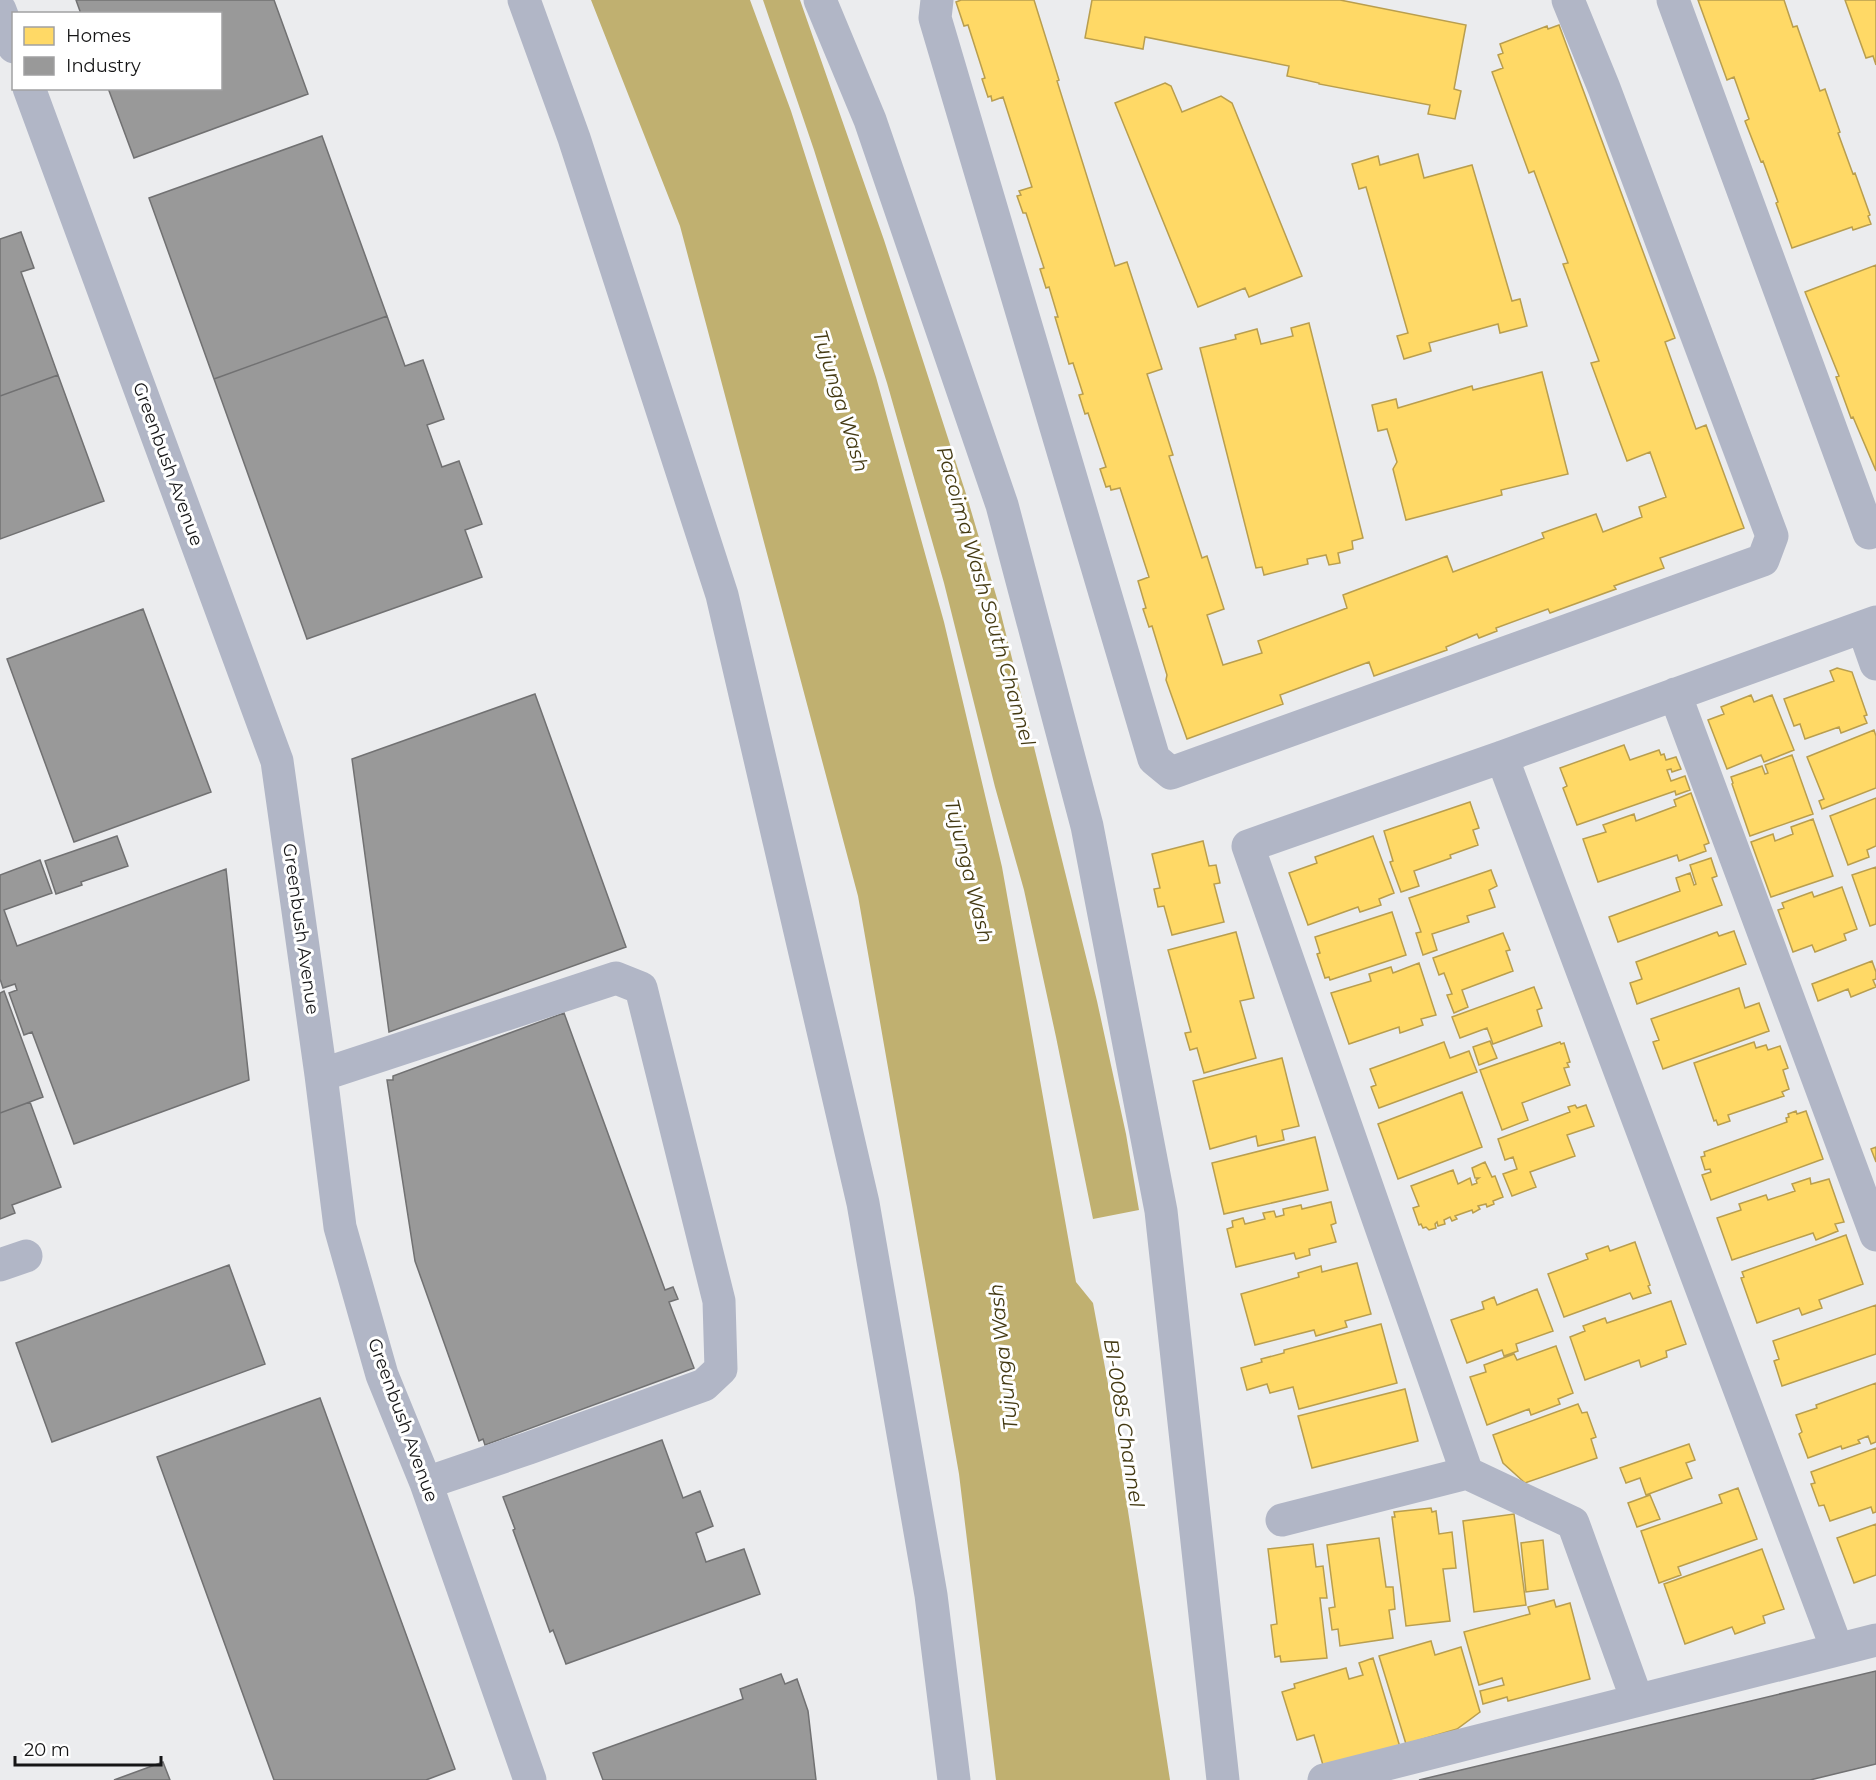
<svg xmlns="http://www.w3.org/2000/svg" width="1876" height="1780" viewBox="0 0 1876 1780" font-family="Montserrat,sans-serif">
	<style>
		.water { fill: #c0b070 }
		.homes { fill: #ffd966; stroke: #b99e4e; stroke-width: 1.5 }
		.industry { fill: #999; stroke: #717172; stroke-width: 1.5 }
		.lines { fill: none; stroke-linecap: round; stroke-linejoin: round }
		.minor { stroke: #b1b6c6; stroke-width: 33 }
		.labels { text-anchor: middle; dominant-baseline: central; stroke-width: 6; stroke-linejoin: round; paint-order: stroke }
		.street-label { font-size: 18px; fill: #151516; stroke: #fff }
		.water-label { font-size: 20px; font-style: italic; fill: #433912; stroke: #fff }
	</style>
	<rect width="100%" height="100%" fill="#ebecee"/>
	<path class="water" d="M591,0h159l41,111 85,266 68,245 58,245 74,415 17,21 16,86 61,391h-174l-37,-306 -101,-578 -178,-670z
		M763,0h37l84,240 83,257 31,105 99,399 29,133 13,76 -46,9 -37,-182 -32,-147 -29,-103 -51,-204 -57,-200 -73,-233z"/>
	<path class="homes" d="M961,0h73l25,80 -2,1 58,185 12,-4 35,107 -15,5 26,81 -4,1 33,102 5,-2 17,53 -17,6 16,50 39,-12 -4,-12 89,-33 -4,-13 104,-39 6,16 91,-34 -2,-5 54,-19 7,18 39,-15 -3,-10 27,-10 -16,-45 -23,9 -36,-98 8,-2 -36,-97 5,-1 -34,-92 -5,2 -37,-101 11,-4 -5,-13 5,-2 -3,-9 47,-18 1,3 11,-4 116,313 -10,4 31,87 10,-4 38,103 -84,30 4,10 -50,18 2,3 -66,24 -2,-4 -52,19 1,3 -18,7 -2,-4 -31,13 1,3 -73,26 -5,-14 -89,33 3,9 -96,35 -21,-59 1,-5 -15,-49 -3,1 -6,-18 3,-1 -8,-27 11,-4 -29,-89 -9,2 -1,-4 -4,1 -6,-18 6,-2 -18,-54 -3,1 -6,-19 4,-1 -10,-31 -4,1 -14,-47h3l-9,-30 -3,1 -6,-19 4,-1 -18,-55h-3l-6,-17 4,-1 -2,-4 13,-4 -29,-90 -11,4 -1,-5 -3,1 -6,-18 3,-1 -17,-53 -4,1 -8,-24z
		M1092,0h248l126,25 -12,64 7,2 -6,28 -27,-5 2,-9 -111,-21v-1l-32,-7 2,-10 -144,-29 -2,12 -58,-11z
		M1698,0h86l9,27 4,-1 23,65 5,-2 15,43 -2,1 15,41 2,-1 15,42 -2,1 3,8 -18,6 -1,-3 -60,21 -16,-45 2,-1 -15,-41 -2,1 -16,-41 4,-2 -15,-42 -7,3z
		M1845,0h31v65l-3,-9 -7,2z
		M1165,83l6,3 11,26 39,-16 11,7 70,173 -53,21 -4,-9 -47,19 -83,-204z
		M1418,154l6,24 48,-13 40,136 8,-2 7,27 -27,7 -2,-9 -69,19 2,8 -27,8 -7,-23 11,-3 -42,-146 -7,2 -7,-25 26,-8 2,9z
		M1876,265v206l-23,-54 -2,1 -15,-41 3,-1 -34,-84z
		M1309,323l54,215 -11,3 1,8 -15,4 2,10 -11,2 -3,-10 -19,4 1,5 -44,11 -2,-8 -6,1 -56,-220 36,-9 -1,-4 22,-6 4,15 32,-8 -2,-8z
		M1542,372l26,102 -67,16 1,5 -96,25 -13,-51 4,-7 -10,-33 -9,2 -6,-26 24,-6 2,9 74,-22 1,4z
		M1837,668l15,4 15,43 -3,1 3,7 -26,10 -2,-6 -34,12 -5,-15 -6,2 -10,-27 50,-18 -4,-10z
		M1751,695l3,7 18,-7 22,55 -30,12 -3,-7 -34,14 -19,-49 16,-6 -3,-7z
		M1874,730l2,6v52l-54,21 -3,-8 5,-2 -17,-42z
		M1624,745l6,15 29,-10 2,5 3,-1 2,6 10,-3 5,12 -9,3 -1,-3 -4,1 4,11 14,-5 5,14 -14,5 -1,-4 -98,34 -14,-37 4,-2 -7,-18z
		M1792,755l21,59 -63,22 -18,-52 1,-1 -2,-6 31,-11 3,8 3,-1 -3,-8z
		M1691,793l18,50 -5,2 2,6 -27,10 -2,-6 -79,27 -15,-43 23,-7 -3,-7 31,-11 2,7 40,-15 -2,-6z
		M1876,798v48l-9,4 2,7 -21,8 -18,-49z
		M1470,802l9,26 -6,2 5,15 -28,10 1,3 -37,13 5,15 -18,6 -11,-30 3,-1 -9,-30z
		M1813,819l20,57 -62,21 -20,-55 22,-8 2,7 18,-7 -2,-7z
		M1373,836l21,57 -15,6 2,6 -21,7 -2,-5 -50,18 -19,-52 28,-10 -2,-6z
		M1203,841l6,25 7,-1 4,18 -6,1 10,38 -52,13 -8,-29 -6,1 -4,-18 6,-1 -8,-34z
		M1711,858l6,18 -5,2 10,27 -104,37 -9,-25 71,-26 -4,-13 14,-5 4,12 2,-1 -6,-19z
		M1876,867v57l-6,2 -18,-51z
		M1491,870l6,16 -8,4 6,17 -28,9 2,6 -37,12 5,16 -14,5 -7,-22 5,-1 -12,-34z
		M1842,887l15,42 -13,5 2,6 -31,12 -3,-7 -19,7 -15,-42 6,-2 -2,-5 30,-11 2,5z
		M1392,912l14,43 -76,25 -1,-3 -4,1 -8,-24 3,-1 -5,-16z
		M1734,931l12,33 -109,40 -7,-21 12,-4 -6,-17 81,-30 2,4z
		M1236,932l18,66 -14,3 16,57 -52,15 -7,-25 -7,2 -5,-17 6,-1 -23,-82z
		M1503,933l7,17 -4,1 7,20 -51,19 6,17 -14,6 -7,-18 5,-1 -8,-21 -5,2 -6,-17z
		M1872,961l4,11v7l-3,1 3,7 -25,10 -3,-8 -30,12 -6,-17z
		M1419,963l17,52 -15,4 2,6 -23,8 -1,-6 -50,17 -18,-51 40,-12 -2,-7 22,-7 2,6z
		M1534,987l8,21 -5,2 5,16 -49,18 -6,-16 -27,10 -8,-21z
		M1739,988l6,20 14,-5 10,28 -106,38 -10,-27 6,-2 -8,-21z
		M1490,1041l7,17 -18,7 -6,-18z
		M1444,1042l6,16 19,-7 8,21 -98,36 -8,-21 5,-2 -6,-16z
		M1560,1042l1,2 3,-1 6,19 -3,1 2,4 -5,1 6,17 -48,18 6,17 -26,10 -22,-60z
		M1754,1042l2,6 10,-3 2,5 12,-4 8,22 -5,2 6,19 -7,3 2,4 -56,19 2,6 -12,4 -2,-5 -2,1 -20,-58z
		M1282,1058l17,68 -17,4 2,10 -26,6 -2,-10 -46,13 -17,-68z
		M1462,1092l20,55 -84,32 -20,-55z
		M1575,1105l2,3 9,-3 8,21 -27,9 8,21 -45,16 6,15 -24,9 -9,-22 14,-5 -4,-12 -8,3 -7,-21 72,-27 -2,-5z
		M1796,1111l1,3 9,-3 17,48 -112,41 -9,-25 9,-3 -1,-3 -5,1 -4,-13 4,-1 -1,-4 83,-30 -1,-4 3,-1 -1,-3z
		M1315,1137l13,53 -104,24 -12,-51z
		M1876,1147v15l-5,-13z
		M1485,1162l7,15 3,-1 8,21 -10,4 1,3 -7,3 -1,-3 -8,2 2,3 -7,4 -1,-3 -17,6 2,3 -5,2 -2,-4 -6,3 1,4 -7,2 -1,-4 -2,2 1,4 -7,2 -3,-3 -3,1 -2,-4 -2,1 -6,-17 6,-2 -8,-20 42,-16 5,14 12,-6 2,7 5,-2 -1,-3 3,-2h-4l-3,-10z
		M1810,1178l1,6 18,-5 15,43 -9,2 3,7 -22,9 -3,-7 -81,27 -15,-42 24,-8 -2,-6 27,-9 2,5 27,-9 -3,-7z
		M1331,1202l5,21 -5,2 5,17 -27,7 1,6 -14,4 -2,-6 -58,14 -9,-38 6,-2 -1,-6 11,-3 2,6 20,-5 -2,-6 11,-2 2,6 8,-2 -1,-6 18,-4 1,4z
		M1846,1235l17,49 -44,16 3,8 -20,7 -3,-7 -42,15 -16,-45 3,-1 -2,-5z
		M1635,1242l15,43 -2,1 3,7 -18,6 -3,-6 -66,24 -16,-43 40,-15 -2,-5 22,-8 2,5z
		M1357,1263l14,51 -26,7 2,6 -31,9 -2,-6 -59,15 -14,-51 58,-17 -1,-4 23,-7 1,6z
		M1537,1289l16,42 -37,13 2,7 -14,5 -2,-6 -35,13 -16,-43 33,-11 -2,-7 12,-5 3,8z
		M1671,1301l15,43 -20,7 1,6 -26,10 -2,-7 -54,20 -15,-43 15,-6 -2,-5 22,-8 2,5z
		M1876,1305v49l-94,32 -8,-25 5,-2 -6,-18z
		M1381,1324l16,59 -98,26 -6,-22 -23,6 -3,-9 -20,6 -6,-22 21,-6 -1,-3 23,-6v-3z
		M1556,1346l17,47 -15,6 2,5 -29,11 -2,-6 -42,16 -17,-48 16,-5 -2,-7 30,-11 3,6z
		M1876,1383v59l-5,2 -3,-8 -10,4 2,3 -18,6 -1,-3 -33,12 -9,-24 3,-2 -6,-17 21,-7 -1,-3z
		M1405,1389l13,52 -106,27 -14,-52z
		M1578,1404l4,9 5,-1 9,25 -5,2 6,19 -72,25 -22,-20 -10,-28z
		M1689,1444l6,16 -9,3 6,15 -46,17 -6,-17 -14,5 -6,-15z
		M1876,1448v64l-3,1 -2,-6 -41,14 -6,-16 -5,1 -8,-22 4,-1 -4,-11z
		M1738,1488l19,51 -79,28 3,8 -22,8 -18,-52 81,-28 -3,-8z
		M1650,1495l10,24 -23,8 -9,-24z
		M1431,1508l1,4 4,-1 3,23 13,-2 4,36 -13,1 7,52 -44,5 -14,-109h3l-1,-5z
		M1514,1514l12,91 -52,7 -11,-91z
		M1876,1524v51l-22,8 -17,-45z
		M1379,1538l7,49h7l2,22 -6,1 4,28 -53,8 -2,-17 -6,1 -3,-22 6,-1 -8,-62z
		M1543,1540l5,49 -22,3 -5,-49z
		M1313,1544l3,23 7,-1 4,32h-7l7,60 -46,4 -1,-6 -5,1 -4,-32 6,-1 -9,-75z
		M1762,1549l22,60 -21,7 2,7 -30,11 -3,-7 -47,17 -21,-60z
		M1554,1600l2,7 14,-4 20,76 -82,22 -1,-4 -24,7 -3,-13 24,-6 -2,-7 -23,7 -15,-53 66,-18 -2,-7z
		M1431,1641l4,14 26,-8 19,65 -23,17 -51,15 -27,-88z
		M1373,1658l27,89 -77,18 -9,-30 -17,5 -15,-48 13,-4 -1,-4 52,-16 3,11 14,-4 -4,-12z"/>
	<path class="industry" d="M76,0h198l34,94 -174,64 -26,-70h112v-74h-139z
		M322,136l65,180 -173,63 -65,-181z
		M21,232l13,36 -13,4 37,103 -58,21v-157z
		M387,316l18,50 18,-6 21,59 -17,6 15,42 17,-6 23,63 -17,6 17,47 -175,62 -93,-260z
		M58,375l46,126 -104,38v-143z
		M143,609l68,183 -137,50 -67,-183z
		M535,694l91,253 -237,85 -37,-273z
		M117,836l11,30 -47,16 1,3 -26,9 -11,-33z
		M40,860l12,33 -48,17 13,36 209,-77 23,211 -175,64 -42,-112 -8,3 -15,-42 8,-3 -2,-6 -12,4 -3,-9v-104z
		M4,991l39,106 -43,16v-120z
		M564,1013l101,277 8,-3 5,12 -9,3 25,66 -209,77 -2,-6 -4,2 -64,-180 -28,-181h6v-4z
		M30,1102l31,85 -49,18 3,8 -15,6v-106z
		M229,1265l36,99 -213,78 -36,-99z
		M320,1398l135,371 -29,11h-152l-117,-323z
		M662,1440l21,58 17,-7 13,35 -17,7 10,29 38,-13 16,45 -194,70 -13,-34 -3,2 -37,-102 2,-1 -12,-32z
		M1876,1671v93l-66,16h-391z
		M781,1674l4,10 12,-5 11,32 8,69h-213l-10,-27 150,-54 -3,-10z
		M163,1762l7,18h-56z"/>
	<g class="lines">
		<path class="minor" d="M524,0l50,138 148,457 141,608 68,392 23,185
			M820,0l50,120 132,385 85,321 74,385 62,569
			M937,0l-2,18 219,741 17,14 592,-213 9,-24 -168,-448 -36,-88
			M1673,0l196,533
			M0,10l14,37
			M29,88l248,673 44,314 19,152 42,148 44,108 104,297
			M1863,627l13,37
			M1675,694l201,541
			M1502,757l335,892
			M321,1075l295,-97 25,10 78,313 2,68 -17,16 -175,63 -103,35
			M0,1265l26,-9
			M1282,1520l185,-47
			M1637,1700l-64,-177 -106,-50 -219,-627 254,-89 374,-135
			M1324,1780l552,-140"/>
	</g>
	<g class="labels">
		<g class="street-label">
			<text transform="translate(168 464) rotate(70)">Greenbush Avenue</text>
			<text transform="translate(301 929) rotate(82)">Greenbush Avenue</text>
			<text transform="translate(403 1420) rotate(70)">Greenbush Avenue</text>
		</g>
		<g class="water-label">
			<text transform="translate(841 401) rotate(73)">Tujunga Wash</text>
			<text transform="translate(986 596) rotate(74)">Pacoima Wash South Channel</text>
			<text transform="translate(969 871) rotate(76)">Tujunga Wash</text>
			<text transform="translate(1003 1357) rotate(-96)">Tujunga Wash</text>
			<text transform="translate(1124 1423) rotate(81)">BI-0085 Channel</text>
		</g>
	</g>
	<rect x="12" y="12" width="210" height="78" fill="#ffffff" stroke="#a1a1a2" stroke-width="1.5"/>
	<rect x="24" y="27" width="30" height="18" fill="#ffd966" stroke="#a1a1a2" stroke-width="1.5"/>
	<text x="66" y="42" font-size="18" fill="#151516">Homes</text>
	<rect x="24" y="57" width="30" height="18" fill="#999999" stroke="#a1a1a2" stroke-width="1.5"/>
	<text x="66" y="72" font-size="18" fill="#151516">Industry</text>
	<path d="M15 1756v9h146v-9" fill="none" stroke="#151516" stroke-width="3"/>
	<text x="24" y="1756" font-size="18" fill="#151516" stroke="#ffffff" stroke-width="4.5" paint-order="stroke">20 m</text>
</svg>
